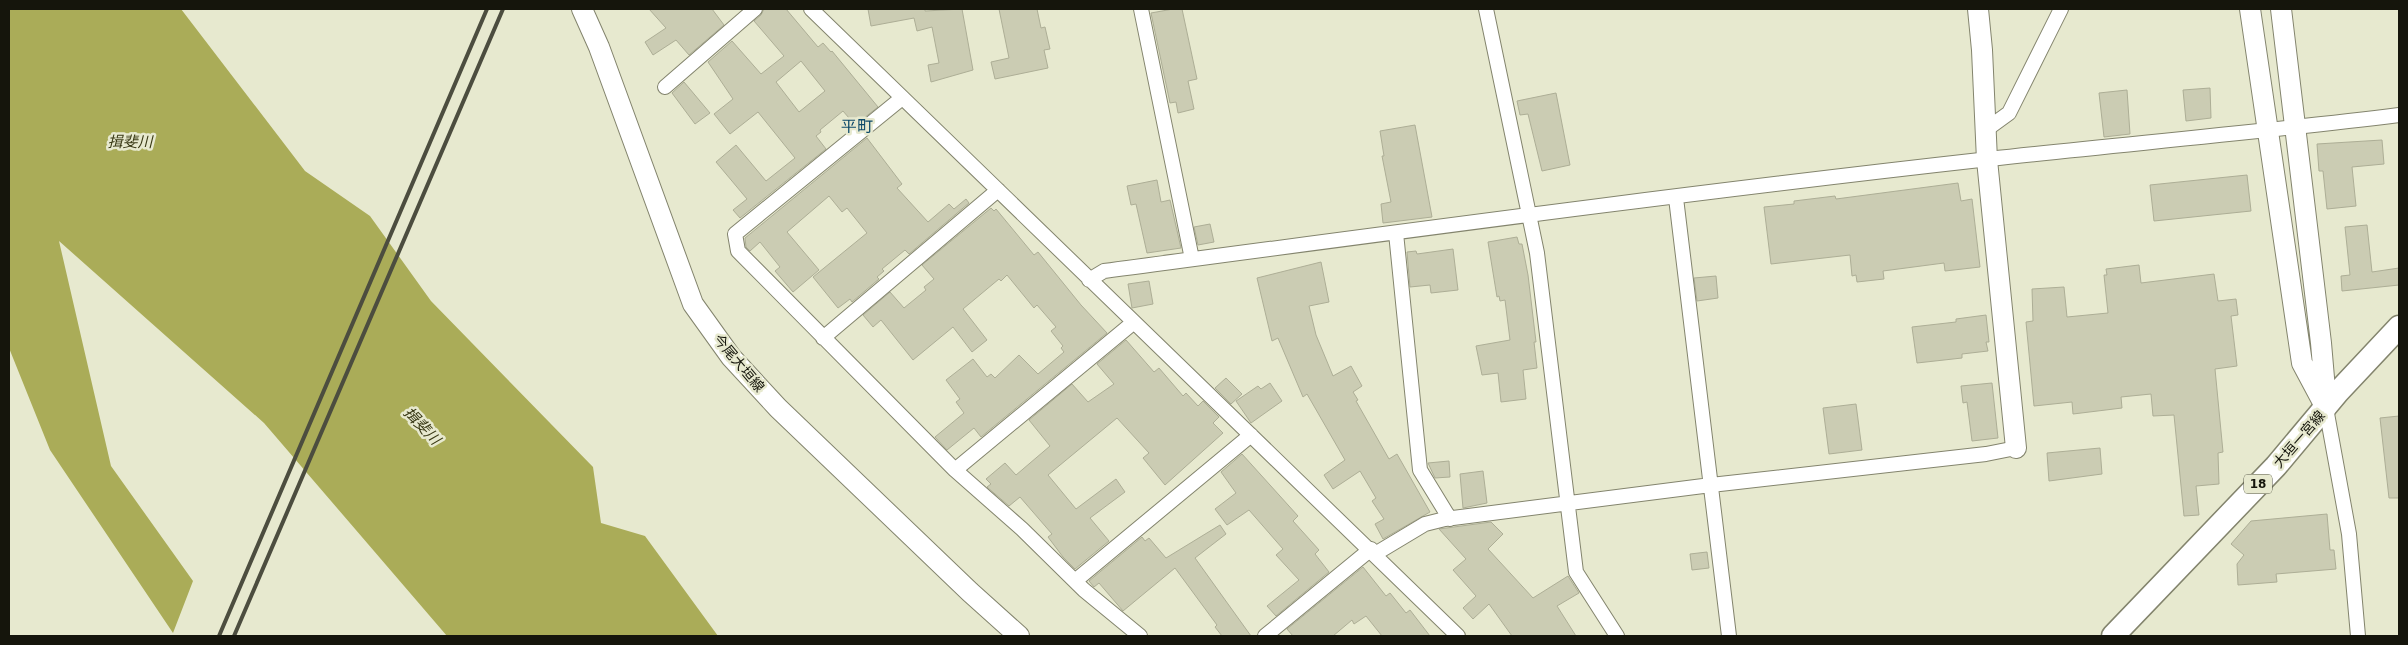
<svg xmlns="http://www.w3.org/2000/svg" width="2408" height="645" viewBox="0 0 2408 645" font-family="'DejaVu Sans','Noto Sans JP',sans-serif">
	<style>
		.water { fill: #aaac58 }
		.building { fill: #cbccb3; stroke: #adae96; fill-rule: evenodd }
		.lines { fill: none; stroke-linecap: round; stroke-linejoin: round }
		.street-casing { stroke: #83846d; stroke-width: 16 }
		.secondary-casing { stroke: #83846d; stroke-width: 22 }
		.primary-casing { stroke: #83846d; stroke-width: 25 }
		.street { stroke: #fff; stroke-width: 14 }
		.secondary { stroke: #fff; stroke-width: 20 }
		.primary { stroke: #fff; stroke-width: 22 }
		.rail { stroke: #4c4d3f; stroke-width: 4 }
		.labels { text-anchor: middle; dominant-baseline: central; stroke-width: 5; stroke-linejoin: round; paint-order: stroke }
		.shield { fill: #e7e9cf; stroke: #545546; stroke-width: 1 }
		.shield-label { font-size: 12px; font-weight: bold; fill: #15150c }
		.street-label { font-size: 14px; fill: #15150c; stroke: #e7e9cf }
		.water-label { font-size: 15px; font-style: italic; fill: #393915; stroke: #e7e9cf }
		.quarter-label { font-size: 16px; fill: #0c4969; stroke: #e7e9cf }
	</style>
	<rect width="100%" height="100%" fill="#e7e9cf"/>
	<path class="water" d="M9,9h172l124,162 65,45 61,85 162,166 8,56 44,13 73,100h-271l-183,-213 -205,-182 52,225 82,115 -20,52 -123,-183 -41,-102z"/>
	<path class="building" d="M649,9h63l12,16 -35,30 -13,-15 -23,15 -8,-13 21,-14z
		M764,9h22l32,38 5,-4 8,9 1,-1 46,56 -23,18 -12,-14 -23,19 1,2 -5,4 10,13 -86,69 -7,-8 14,-11 -31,-37 20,-17 30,36 29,-23 -37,-46 -28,22 -16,-20 19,-15 -25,-37 24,-21 29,33 23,-18 -30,-35 7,-6zM801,61l24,30 -26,21 -23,-30z
		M868,9h57v2l37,-2 11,61 -42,12 -3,-17 11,-2 -7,-36 -15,4 -3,-13 -43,8z
		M999,9h38l4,19 4,-1 5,22 -6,1 4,18 -53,11 -4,-17 18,-4z
		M1173,9h9l15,70 -9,2 6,28 -16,4 -2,-11 -6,1 -19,-90z
		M684,82l26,31 -15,11 -23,-31z
		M2210,88l1,30 -25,3 -3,-31z
		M2127,90l3,44 -26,3 -5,-44z
		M1556,93l14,72 -28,6 -14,-57 -8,1 -3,-14z
		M1415,125l17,92 -49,6 -2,-19 10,-2 -9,-46h2l-4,-25z
		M867,138l35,46 -5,4 31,34 21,-18 5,5 12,-10 3,4 -60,51 -4,-4 -23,19 2,2 -7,6 2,2 -27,23 -2,-3 -12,9 -25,-31 54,-44 -20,-25 -5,4 -13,-16 -42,36 32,38 -26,22 -18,-21 5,-4 -20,-25 -10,9 -4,-4 -1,-9z
		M2382,140l2,24 -32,3 4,39 -29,3 -4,-38h-4l-2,-27z
		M2247,175l4,36 -97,10 -4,-36z
		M1157,180l4,22 9,-2 11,48 -34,5 -11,-49 -5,1 -4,-19z
		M1958,183l3,18 11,-2 8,68 -35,4 -1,-8 -61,8 1,8 -27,3 -1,-7 -4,1 -2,-21 -79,9 -7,-57 30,-3v-3l41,-5 1,3z
		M991,208l3,3 2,-2 38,46 4,-3 43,53 26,28 -126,104 -7,-9 -27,22 -12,-13 29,-24 -8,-11 4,-3 -14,-19 27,-21 14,18 4,-3 4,4 24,-23 19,19 26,-22 -3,-4 2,-2 -12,-15 5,-4 -19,-22 -3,3 -27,-33 -6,6 -2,-2 -36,30 24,31 -15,12 -19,-25 -40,33 -32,-40 -8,7 -10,-12 27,-23 14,16 22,-18 -2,-3 10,-8 -12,-14z
		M1210,224l4,18 -16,3 -4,-18z
		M2367,225l5,47 27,-4v17l-57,6 -1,-15 9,-1 -5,-48z
		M1517,237l2,7h3l6,31 8,67h-2l3,26 -14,2 3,29 -25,3 -3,-29 -16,2 -6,-29 34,-6 -5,-40 -5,1 -1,-5 -2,1 -9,-55z
		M1453,249l5,41 -27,3 -1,-8 -20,2 -3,-35 9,-1 1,3z
		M1321,262l8,40 -20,4 7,29 17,41 18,-10 11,20 -9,6 5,8 -2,1 33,58 8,-5 33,58 -47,27 -8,-15 9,-5 -12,-18 4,-3 -16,-27 -27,18 -9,-14 21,-15 -38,-66 -4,3 -25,-59 -6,3 -15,-63z
		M2139,265l2,18 73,-9 4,27 18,-2 2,16 -7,1 6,50 -22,3 8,83 -5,1 1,31 -23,2 3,29 -15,1 -10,-101 -21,1 -2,-22 -30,3 1,11 -49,6 -1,-12 -38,4 -8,-84 7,-1 -1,-32 32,-2 3,30 41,-4 -4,-38h3l-1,-6z
		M1716,276l2,22 -21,3 -3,-23z
		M1149,281l4,23 -21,4 -4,-24z
		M1986,315l3,27h-3l2,9 -26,3v4l-45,5 -5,-36 44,-5v-3z
		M1126,340l28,32 5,-4 24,28 3,-3 12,13 5,-5 16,16 -6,6 10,10 -58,52 -22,-27 6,-5 -32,-35 -69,57 28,34 40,-30 9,13 -35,26 19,23 -34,28 -12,-12 -15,-20 4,-3 -32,-37 -11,9 -22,-19 4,-3 -5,-5 19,-16 11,12 34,-29 -21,-26 43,-36 16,18 26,-18 -17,-20z
		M1226,378l16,16 -11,10 -16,-16z
		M1270,383l12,18 -31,22 -15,-22 22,-15 3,3z
		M1992,383l6,55 -26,3 -5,-39 -4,1 -2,-17z
		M1856,404l6,46 -33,4 -6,-46z
		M2399,416v82h-10l-9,-80z
		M2100,448l2,26 -53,7 -2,-28z
		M1242,454l56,62 -5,5 26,29 -4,4 14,18 -53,44 -9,-10 32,-26 -23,-25 7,-6 -34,-39 -22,15 -12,-16 21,-16 -15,-21z
		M1449,461l1,16 -15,1 -7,-15z
		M1483,471l4,32 -24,5 -3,-34z
		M2327,514l3,36h4l2,19 -60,5 1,8 -39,3 -1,-21 7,-9 -13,-11 20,-23z
		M1491,522l12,12 -15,15 45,49 35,-22 11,17 -22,13 19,30h-64l-23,-32 -16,15 -10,-11 13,-12 -23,-26 13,-11 -27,-30z
		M1220,525l6,9 -31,24 56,78h-29l-7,-9 2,-2 -42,-57 -52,43 -24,-28 -5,4 -5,-6 53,-44 3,4 4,-3 17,20z
		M1707,552l2,16 -17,2 -2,-16z
		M1363,567l23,29 4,-3 16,20 4,-3 20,26h-48l-16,-20 -12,8 -2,-4 -19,16h-40l-6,-7z"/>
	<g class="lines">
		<g class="street-casing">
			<path id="street" d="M811,9l647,627
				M1141,9l51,250
				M1486,9l51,244 39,319 41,64
				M665,87l90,-78
				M902,98l-167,136 3,17 217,219 67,59 62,61 56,46
				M1987,129l22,-16 52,-104
				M1676,198l53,438
				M1396,233l24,237 30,49
				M1089,280l15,-9c294,-39 589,-79 885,-112 136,-15 274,-27 410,-44
				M823,338l175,-148
				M2326,408l23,126 9,102
				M955,470l179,-148
				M1375,554l50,-30 20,-5 266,-34 275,-31 30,-6
				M1075,581l176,-146
				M1265,636l106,-87"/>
		</g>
		<g class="secondary-casing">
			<path id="secondary" d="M582,9l17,38 94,257 38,53 47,51 192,184 49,44
				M1978,9l4,41 5,110 29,288
				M2250,9l52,354 24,45
				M2281,9l40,334 5,58"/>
		</g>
		<g class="primary-casing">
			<path id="primary" d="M2113,636l163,-170 62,-74 61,-65"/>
		</g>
		<use href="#street" class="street"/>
		<use href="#secondary" class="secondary"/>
		<use href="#primary" class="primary"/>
		<path class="rail" d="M219,636l268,-627
			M234,636l269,-627"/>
	</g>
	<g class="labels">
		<rect class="shield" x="2244" y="474.5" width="28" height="19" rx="4"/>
		<g class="shield-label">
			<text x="2258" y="484">18</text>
		</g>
		<g class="street-label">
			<text transform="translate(739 363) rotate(50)">今尾大垣線</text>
			<text transform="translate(2299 439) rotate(-49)">大垣一宮線</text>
		</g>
		<g class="water-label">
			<text x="130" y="142">揖斐川</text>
			<text transform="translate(422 426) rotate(46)">揖斐川</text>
		</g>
		<g class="quarter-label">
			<text x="857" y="126">平町</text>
		</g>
	</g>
	<rect width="2408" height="645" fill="none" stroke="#15150c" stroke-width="20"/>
</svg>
